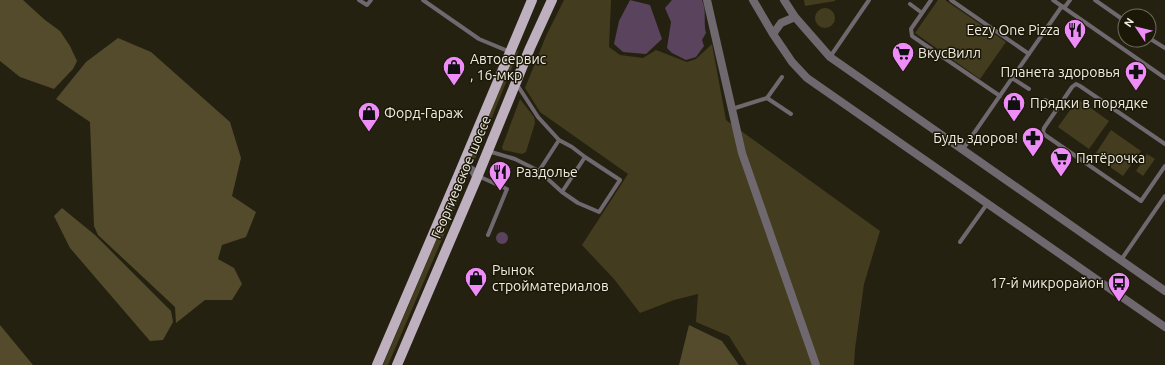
<svg xmlns="http://www.w3.org/2000/svg" width="1165" height="365" viewBox="0 0 1165 365" font-family="Ubuntu,sans-serif">
	<style>
		.green { fill: #433c1e }
		.forest { fill: #534b2b }
		.water { fill: #5a435c }
		.lines { fill: none; stroke-linecap: round; stroke-linejoin: round }
		.service { stroke: #6f686f; stroke-width: 4 }
		.minor { stroke: #6f686f; stroke-width: 8 }
		.primary { stroke: #beb0bf; stroke-width: 10 }
		.labels { text-anchor: middle; dominant-baseline: central; stroke-width: 3; stroke-linejoin: round; paint-order: stroke }
		.poi-label { font-size: 14px; fill: #efece2; stroke: #1c1808; text-anchor: start }
		.street-label { font-size: 14px; fill: #efece2; stroke: #1c1808 }
	</style>
	<rect width="100%" height="100%" fill="#252111"/>
	<path class="green" d="M564,0h47l-2,47 11,8 23,3 13,-8 31,12 9,-3 16,-15 14,76 154,111 -16,53 -9,65 -1,16h-107l-18,-29 -33,-14 2,-28 -24,6 -34,13 -26,-34 -32,-34 46,-71 -88,-62 -15,-24 21,-52z
		M804,0h31v1l-30,5z
		M938,0h7l61,42 -26,37 -65,-46z
		M815 18a10 10 0 1 1 20 0a10 10 0 1 1-20 0Z
		M519,50l-45,112 -4,-1 43,-107z
		M520,99l14,18 1,6 -9,29 -4,2 -19,-4 -1,-3z
		M1078,99l31,22 -20,28 -31,-22z
		M1111,130l30,21 -18,25 -29,-20z
		M1147,154l8,5 -12,17 -7,-5z
		M464,175l4,1 -25,61 -55,128h-5z"/>
	<path class="forest" d="M0,0h23l22,20 15,11 10,15 7,15 -4,8 -19,20 -34,-12 -20,-16z
		M118,38l33,14 79,70 11,36 -9,38 24,16 -10,25 -24,8 -4,14 16,9 8,16 -10,16h-27l-29,23 -1,-16 -77,-72 -4,-9 -4,-104 -34,-23 30,-37z
		M62,208l33,27 76,76 2,11 -10,18 -13,1 -80,-93 -16,-32z
		M0,325l33,40h-33z
		M689,325l33,16 17,24h-60z"/>
	<path class="water" d="M630,0l20,5 12,34 -16,15 -23,-2 -9,-8 5,-23z
		M672,0h30c5,11 1,22 4,33l-4,7 2,6 -8,11 -10,3 -14,-7 -5,-5 4,-26 -6,-14z
		M496 238a6 6 0 1 1 12 0a6 6 0 1 1-12 0Z"/>
	<g class="lines">
		<path class="service" d="M359,0l8,5 4,-5
			M423,0l56,39 31,13
			M931,0l-20,29 1,7 88,60
			M951,0l78,54
			M1053,0l112,78
			M1095,0l30,21
			M910,4l12,9
			M1064,8l6,-8
			M1149,38l16,10
			M830,57l39,-57
			M1012,78l17,11
			M767,98l15,-21
			M1045,100l13,8
			M732,109l35,-11 24,16
			M1165,144l-85,-58 -4,-2 -4,3 -28,41 -1,4 2,3 96,66 24,-35
			M963,149l99,-143
			M488,151l27,8 24,12 23,21 23,-35 -13,-10 -13,-7 -21,-23 -22,-34
			M539,171l20,-31
			M478,176l29,13 -19,46
			M562,192l16,11 21,9 21,-32 -35,-23
			M960,242l27,-38
			M1121,260l44,-64"/>
		<path class="minor" d="M707,0l35,153 74,212
			M753,0l20,34 19,28 15,16 358,249
			M784,0l11,17 35,40 335,234
			M773,34l8,-11 14,-6
			M459,174l6,-5c8,-1 11,4 11,11"/>
		<path class="primary" d="M377,365l82,-191 73,-174
			M397,365l79,-185 54,-132 22,-48"/>
	</g>
	<defs>
		<g id="restaurant-pin" transform="scale(1.15)"><path d="M0 17L-7.5 6A9.5 9.5 0 1 1 7.5 6Z" fill="#ee8cf8" stroke="#1c1808"/><path d="M-5-6h1v4h1v-4h1v4h1v-4h1v5L-1.5 .5V6h-2V.5L-5-1ZM5-6V6H3V1.5H1.5Q1.5-4 5-6Z" fill="#111"/></g>
		<g id="supermarket-pin" transform="scale(1.15)"><path d="M0 17L-7.5 6A9.5 9.5 0 1 1 7.5 6Z" fill="#ee8cf8" stroke="#1c1808"/><path d="M-6-5.5h2.5l.6 2H6L4.5 2H-2.5L-4.4-4H-6ZM-1.5 3.2a1.3 1.3 0 1 0 .1 0ZM3 3.2a1.3 1.3 0 1 0 .1 0Z" fill="#111"/></g>
		<g id="shop-pin" transform="scale(1.15)"><path d="M0 17L-7.5 6A9.5 9.5 0 1 1 7.5 6Z" fill="#ee8cf8" stroke="#1c1808"/><path d="M-5-2.5h2.3a2.7 3.5 0 0 1 5.4 0H5L5.5 6h-11ZM-1.5-2.5h3a1.5 2.3 0 0 0-3 0Z" fill="#111"/></g>
		<g id="pharmacy-pin" transform="scale(1.15)"><path d="M0 17L-7.5 6A9.5 9.5 0 1 1 7.5 6Z" fill="#ee8cf8" stroke="#1c1808"/><path d="M-2-6h4v4h4v4h-4v4h-4v-4h-4v-4h4Z" fill="#111"/></g>
		<g id="bus-pin" transform="scale(1.15)"><path d="M0 17L-7.5 6A9.5 9.5 0 1 1 7.5 6Z" fill="#ee8cf8" stroke="#1c1808"/><path d="M-5-6H5V4H4V6H2V4H-2V6H-4V4H-5ZM-3.5-4V0h7V-4ZM-3.5 1.2v1.5H-2V1.2ZM2 1.2v1.5H3.5V1.2Z" fill="#111"/></g>
	</defs>
	<g fill-rule="evenodd">
		<use href="#restaurant-pin" x="1075" y="30"/>
		<use href="#supermarket-pin" x="903" y="53"/>
		<use href="#shop-pin" x="454" y="67"/>
		<use href="#pharmacy-pin" x="1136" y="72"/>
		<use href="#shop-pin" x="1014" y="103"/>
		<use href="#shop-pin" x="369" y="113"/>
		<use href="#pharmacy-pin" x="1033" y="138"/>
		<use href="#supermarket-pin" x="1061" y="158"/>
		<use href="#restaurant-pin" x="500" y="172"/>
		<use href="#shop-pin" x="476" y="278"/>
		<use href="#bus-pin" x="1119" y="283"/>
	</g>
	<g class="labels">
		<g class="poi-label">
			<text x="1060" y="30" text-anchor="end">Eezy One Pizza</text>
			<text x="918" y="53">ВкусВилл</text>
			<text x="470" y="59">Автосервис<tspan x="470" dy="16">, 16-мкр</tspan></text>
			<text x="1120" y="72" text-anchor="end">Планета здоровья</text>
			<text x="1030" y="103">Прядки в порядке</text>
			<text x="384" y="113">Форд-Гараж</text>
			<text x="1018" y="138" text-anchor="end">Будь здоров!</text>
			<text x="1076" y="158">Пятёрочка</text>
			<text x="516" y="172">Раздолье</text>
			<text x="492" y="270">Рынок<tspan x="492" dy="16">стройматериалов</tspan></text>
			<text x="1104" y="283" text-anchor="end">17-й микрорайон</text>
		</g>
		<g class="street-label">
			<text transform="translate(461 177) rotate(-67)">Георгиевское шоссе</text>
		</g>
	</g>
	<g transform="translate(1137 28) rotate(305)"><circle r="19" fill="#1c1808" stroke="#706d5f"/>
	<path d="M0-3L7 15L0 10L-7 15Z" fill="#ee8cf8"/>
	<text y="-6" font-size="11" font-weight="bold" text-anchor="middle" fill="#efece2">N</text>
	</g>
</svg>
